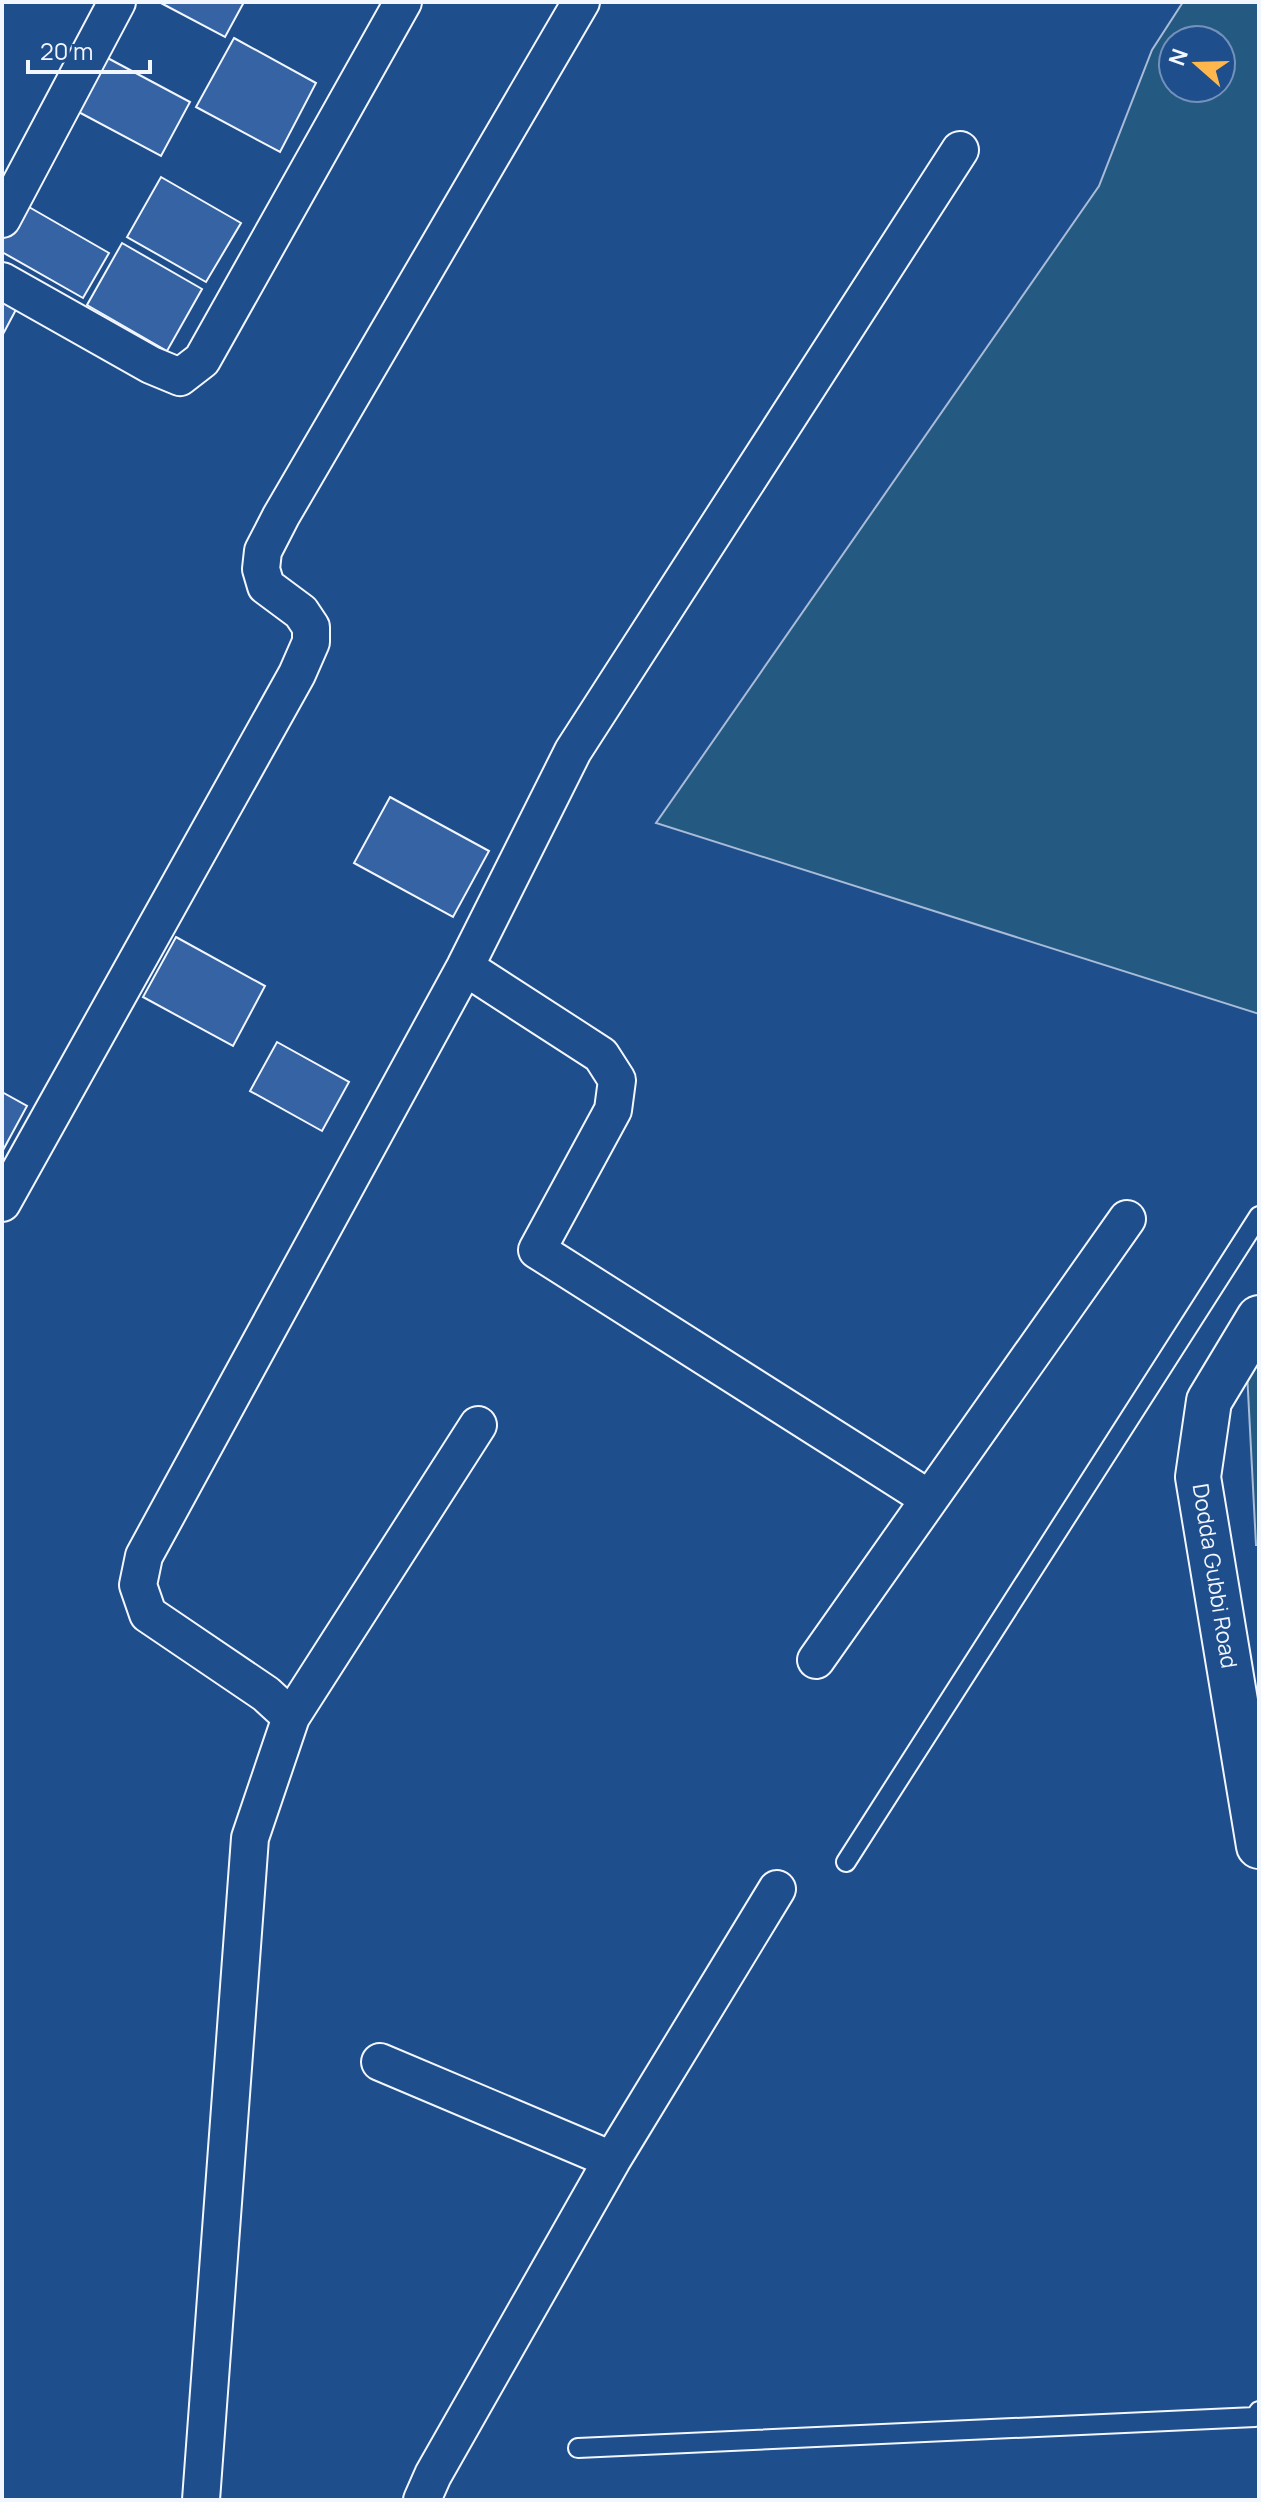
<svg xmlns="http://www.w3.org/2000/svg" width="1261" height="2502" viewBox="0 0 1261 2502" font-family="Manrope,sans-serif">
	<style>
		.green { fill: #245a82; stroke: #a8bbd7; stroke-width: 2; fill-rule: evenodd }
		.building { fill: #3563a3; stroke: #f2f6ff; stroke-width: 2 }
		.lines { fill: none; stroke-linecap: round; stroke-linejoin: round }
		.lane-casing { stroke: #f2f6ff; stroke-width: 22 }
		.street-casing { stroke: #f2f6ff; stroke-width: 40 }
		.secondary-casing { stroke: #f2f6ff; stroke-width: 48 }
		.lane { stroke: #1f4e8c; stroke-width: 18 }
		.street { stroke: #1f4e8c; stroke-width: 36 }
		.secondary { stroke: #1f4e8c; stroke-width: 44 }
		.labels { text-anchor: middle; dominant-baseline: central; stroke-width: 6; stroke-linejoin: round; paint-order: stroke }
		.street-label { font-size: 22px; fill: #f2f6ff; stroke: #1f4e8c }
	</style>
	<rect width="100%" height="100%" fill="#1f4e8c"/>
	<path class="green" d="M1183,2h76v1012l-603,-191 443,-637 53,-136zM1173,40h48v48h-48z
		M1259,1354v191h-3l-9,-173z"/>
	<path class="building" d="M159,2h85l-19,35z
		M234,38l82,45 -36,69 -84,-45z
		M102,55l88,47 -29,54 -88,-47z
		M161,177l80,46 -35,59 -79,-45z
		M22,203l87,50 -26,45 -81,-46v-14z
		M122,243l80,46 -35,62 -80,-46z
		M2,295l17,9 -17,32z
		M390,797l99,54 -36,66 -99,-54z
		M176,937l89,49 -32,60 -90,-49z
		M277,1042l72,40 -27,49 -72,-40z
		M2,1092l25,14 -25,46z"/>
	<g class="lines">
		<g class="lane-casing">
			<path id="lane" d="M846,1862l413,-646
				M578,2448l677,-31 4,-6"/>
		</g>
		<g class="street-casing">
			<path id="street" d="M2,219l115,-217
				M2,281l149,84 29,12 22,-17 201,-358
				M465,967l136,88 16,25 -4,30 -76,140 391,248
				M2,1203l295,-529 14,-32v-15l-10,-15 -35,-26 -5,-17 2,-18 18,-35 300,-514
				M816,1660l311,-441
				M291,1717l187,-292
				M380,2062l232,98
				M201,2500l49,-662 41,-121 -25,-23 -118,-80 -10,-29 6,-29 321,-589 108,-216 387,-601
				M422,2500l11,-25 179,-315 165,-271"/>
		</g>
		<g class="secondary-casing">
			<path id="secondary" d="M1259,1318l-50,83 -11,76 61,369"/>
		</g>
		<use href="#lane" class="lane"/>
		<use href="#street" class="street"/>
		<use href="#secondary" class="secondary"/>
	</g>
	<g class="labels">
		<g class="street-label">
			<text transform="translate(1215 1576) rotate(81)">Dodda Gubbi Road</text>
		</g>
	</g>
	<rect width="1261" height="2502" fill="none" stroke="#f2f6ff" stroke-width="8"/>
	<g transform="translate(1197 64) rotate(290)"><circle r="38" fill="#1f4e8c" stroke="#7391ba" stroke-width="2"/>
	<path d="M0-6L14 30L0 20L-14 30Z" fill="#ffb74d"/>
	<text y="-12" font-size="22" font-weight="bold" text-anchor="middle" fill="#f2f6ff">N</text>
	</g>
	<path d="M28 60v12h122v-12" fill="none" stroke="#f2f6ff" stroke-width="4"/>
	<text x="40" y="60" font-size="24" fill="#f2f6ff" stroke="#1f4e8c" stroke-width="6" paint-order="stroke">20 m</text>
</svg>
